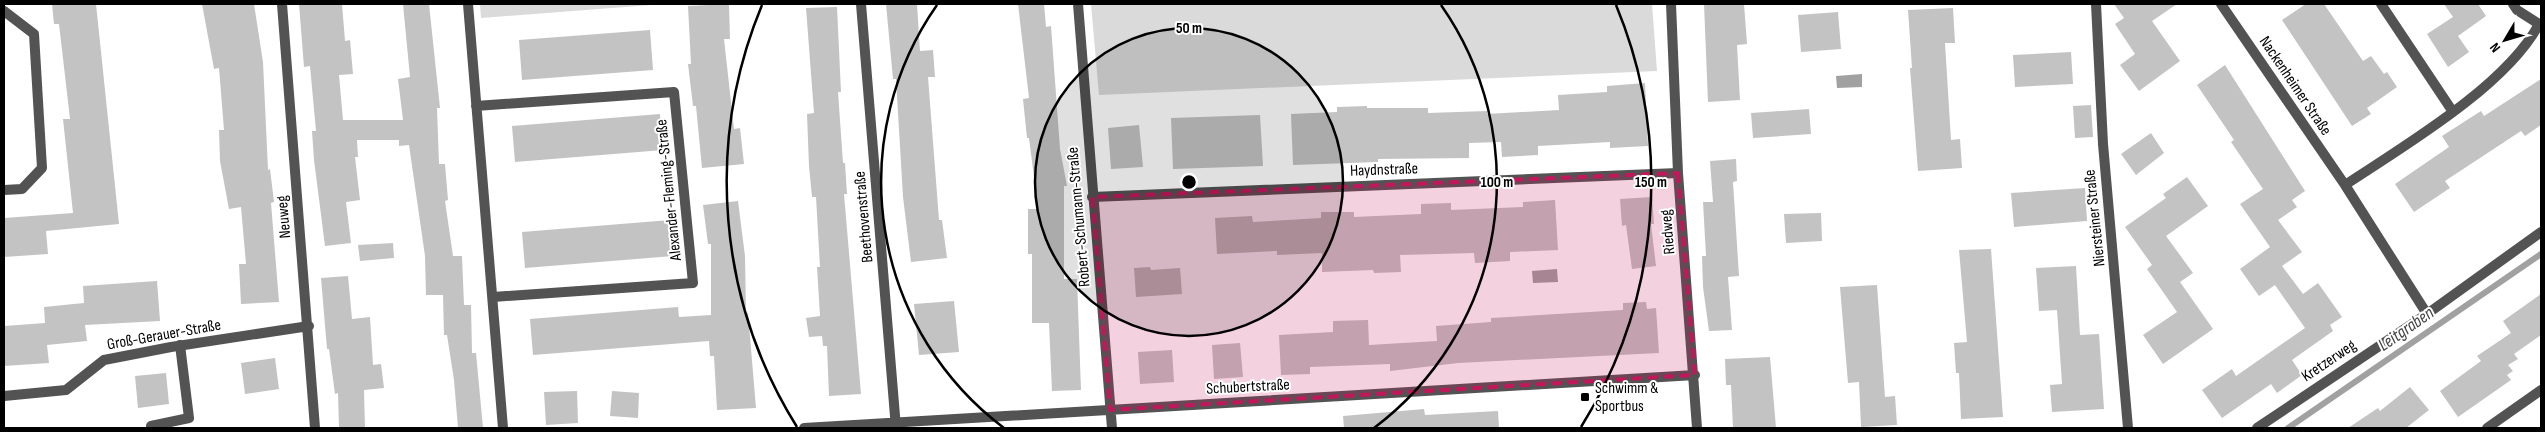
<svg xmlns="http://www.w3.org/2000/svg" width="2545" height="432" viewBox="0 0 2545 432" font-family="'Sofia Sans Condensed',sans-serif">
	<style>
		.green { fill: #dadada }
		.water { fill: #a1a1a1 }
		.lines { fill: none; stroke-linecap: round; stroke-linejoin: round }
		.stream { stroke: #a1a1a1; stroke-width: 6 }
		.building { fill: #c3c3c3 }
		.service { stroke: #535353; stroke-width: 10 }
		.minor { stroke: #535353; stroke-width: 10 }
		.marked { fill: #c2185b; fill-opacity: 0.2; stroke: #c2185b; stroke-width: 4; stroke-dasharray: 10 6; stroke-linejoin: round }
		.ring { fill: none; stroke: #000; stroke-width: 2.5 }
		.poi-dot { fill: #000; stroke: #fff; stroke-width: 2 }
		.labels { text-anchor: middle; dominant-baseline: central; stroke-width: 4; stroke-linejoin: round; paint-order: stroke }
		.street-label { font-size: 16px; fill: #000; stroke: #fff }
		.poi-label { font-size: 16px; fill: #000; stroke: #fff; text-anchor: start }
		.water-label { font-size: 18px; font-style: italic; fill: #424242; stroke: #fff }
		.centre { fill: #000; stroke: #fff; stroke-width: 2.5 }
		.ring-label { font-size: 15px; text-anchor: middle; font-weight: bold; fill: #000; stroke: #fff; stroke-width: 4; stroke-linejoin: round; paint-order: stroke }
	</style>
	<rect width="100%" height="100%" fill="#fff"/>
	<path class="green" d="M480,4h184l-183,14z
		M1091,4h561l5,67 -558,24z"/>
	<path class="water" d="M1862,74v13l-25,1 -1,-12z
		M1557,269l1,13 -25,1 -1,-12z"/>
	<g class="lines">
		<path class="stream" d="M2288,428l253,-174"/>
	</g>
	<path class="building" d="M52,4h44l23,220 -73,7 2,23 -44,3v-39l69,-5 -10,-94h7l-11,-95h-5z
		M202,4h52l9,58 5,108 2,-1 4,33 -3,1 8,99 -38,2 -2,-40h7l-5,-57 -12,2 -9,-48 -1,-31h5l-5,-62 -5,1z
		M299,4h43l3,37 5,-1 3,34 -14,1 4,45h60l-5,-41 12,-2 -7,-73h26l11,104h-3l2,56h6l3,36 -3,1 8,55h9l2,49h7l1,48h4l7,75h-25l-4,-48 -7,-45h-3l-1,-40h-17l-1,-39 -16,-111 -10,1v-6h-42l1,17h-3l5,43 -14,2 5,41 -26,3 -11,-86 -2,-29h4l-6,-65 -6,1z
		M729,4l1,35h-6l10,90 6,-1 4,36 -42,4 -6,-62h-3l-5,-42h3l-3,-58z
		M886,4h31l3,47 13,-1 2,27h-7l11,143h3l5,38 -36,4 -8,-65 -7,-118h-3z
		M1018,4h26l2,23 5,-1 9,123 7,37h-3v93h13l4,111 -29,1 -3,-68h-17v-69h-4v-45h10l-9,-71h-2l-4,-39 6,-1z
		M1704,4h40l3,40 -10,1 3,55 -32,2z
		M2114,4h63l-25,17 28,40 -41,30 -19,-26 15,-11 -20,-30 9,-6z
		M2306,4h18l39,57 8,-5 13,18 3,-2 10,15 -30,21 4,6 -19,12 -70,-106z
		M2444,4h34l8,12 -28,20 11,16 -21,15 -21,-33 26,-17z
		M837,7l4,85h-3l5,71h2l2,31h-3l17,200 -32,2 -2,-50h-4l-1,-10 -13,1 -3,-19 14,-2 -3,-49h3l-4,-70h-4l-3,-31 -2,-52 7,-1 -8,-105z
		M1953,8l2,35h-10l6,97 9,-1 2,29 -44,3 -8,-103h2l-4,-58z
		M1838,12l3,37 -40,3 -3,-37z
		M650,30l3,40 -131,10 -3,-40z
		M2071,52l2,32 -58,3 -2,-32z
		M2225,65l80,126 -13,9 5,7 -19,13 24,32 -20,14 21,28 15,-11 24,34 -12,8 3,6 -41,29 10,15 -25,18 -6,-9 -49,34 -20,-28 30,-21 4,7 69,-48 -30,-43 -16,11 -19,-27 30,-22 -30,-43 23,-15 -32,-47 3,-2 -37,-55z
		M2541,79v46l-16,11 -4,-5 -76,50 5,7 -36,24 -19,-28 54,-37 -7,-11 39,-25 3,5z
		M1645,83l3,63 -38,2v-6l-72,4v9l-36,2 -1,-15 -32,1v15l-91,1v3l-85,3 -2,-51 46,-2v-5l30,-1v2h61v5l59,-2v3l72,-4 -1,-15 49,-3v-6z
		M2091,105l2,32 -18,1 -2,-32z
		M1809,109l2,25 -58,4 -2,-25z
		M660,114l3,36 -148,12 -3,-36z
		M1260,115l3,51 -90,3 -2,-51z
		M1139,125l4,42 -32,2 -3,-41z
		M2151,133l13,20 -28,22 -15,-21z
		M1736,159l1,22 -4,1 6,94 -11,1 4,53 -23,1 -6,-44 -1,-31h4l-3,-54h10l-3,-41z
		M2187,177l21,29 -42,30 27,37 -13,9 33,47 -50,35 -20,-29 34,-23 -30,-43 5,-4 -27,-38 41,-29 -3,-4z
		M2085,188l2,33 -73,6 -3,-34z
		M1652,197l2,27h-3l5,42 -24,3 -6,-44 -4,1 -2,-27z
		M1555,200l3,50 -48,2v9l-35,2 -1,-10 -74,2 1,17 -27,1 -1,-3 -51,2v-19l-45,2v-4l-60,3 -2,-36 37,-2 1,6 68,-4v-6h33v5l67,-3v-10l30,-1v7l72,-3v-5z
		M738,201l7,55 1,58 2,-1 8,95 -39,2 -3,-54h-4l-1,-15 -176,14 -3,-36 148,-12 1,10 32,-2v-71h-3l-5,-39z
		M1821,213l1,28 -36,2 -2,-29z
		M670,220l3,36 -148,12 -3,-36z
		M393,243l1,15 -34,3 -2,-16z
		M1991,249l12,168 -42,2 -2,-46h-3l-2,-30 13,-1 -8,-92z
		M2076,266l4,69 19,-1 5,75 -52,3 -2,-27 12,-1 -5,-74 -18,1 -3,-43z
		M1150,267l1,3 29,-2 2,26 -46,3 -2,-29z
		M348,276l4,43 18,-2 3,48 8,-1 3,24 -20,2 1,38h-26l-1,-35 -3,1 -6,-45h-2l-6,-71z
		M157,281l3,40 -75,4 2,16 -40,4 2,18 -45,3v-40l41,-3 -1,-16 40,-4 -1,-17z
		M1877,285l8,112 10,-1 2,29 -36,2 -2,-45 -11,1 -8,-96z
		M2541,294v41l-27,19 4,5 -10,6 5,6 -6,4 4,5 -53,37 -18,-26 41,-30 -4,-5 34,-23 -8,-12z
		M954,301l5,51 -40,3 -5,-51z
		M1646,302l1,7 9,-1 3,45 -201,10 -68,8v-7l-80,3v7l-29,1 -2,-40 54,-3v-11l35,-1 1,25 68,-4 -1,-15 55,-4v-4l132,-8v-7z
		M1240,343l3,34 -29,2 -2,-34z
		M1172,350l2,32 -34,2 -2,-32z
		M1770,357l6,71h-43l-2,-43h-5l-1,-26z
		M275,358l4,31 -34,5 -4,-31z
		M166,373l3,31 -31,4 -3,-32z
		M2410,387l19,23 -23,18h-58l30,-20 2,3z
		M577,391l1,32 -32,2 -2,-33z
		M612,391l27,2 -1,25 -28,-2z
		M1424,409l1,6 73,-4 1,17h-155l-1,-12z"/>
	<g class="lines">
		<path class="service" d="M2513,4l4,6 22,14
			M151,426l38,-8 -9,-73"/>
		<path class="minor" d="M282,4l33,424
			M468,4l35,424
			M861,4l35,424
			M1078,4l34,424
			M1671,4l7,169 19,255
			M2096,4l7,140 25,284
			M2221,4l124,181 82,129
			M2381,4l72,108
			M4,11l30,23 8,134 -20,21 -18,1
			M476,106l198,-14 19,191 -200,14
			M2345,185c59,-39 161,-99 194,-161
			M1092,197l586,-24
			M4,396l62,-6 38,-30 67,-13 138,-21
			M804,428l891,-53
			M2257,428l170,-114 114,-82
			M2487,428l54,-38"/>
	</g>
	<path class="marked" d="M1678,173l17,202 -585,35 -18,-213z"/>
	<circle cx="1189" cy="182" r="154" fill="#000" fill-opacity=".12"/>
	<g class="ring">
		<circle cx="1189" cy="182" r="154"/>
		<path d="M1004 428A308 308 0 0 1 937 5M1441 5A308 308 0 0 1 1374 428"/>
		<path d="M797 427A462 462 0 0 1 762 5M1616 5A462 462 0 0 1 1581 427"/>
	</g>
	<rect class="poi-dot" x="1580" y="392" width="10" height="10" rx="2.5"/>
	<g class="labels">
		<g class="street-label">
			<text transform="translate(2295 86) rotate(56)">Nackenheimer Straße</text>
			<text transform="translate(1384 170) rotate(-2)">Haydnstraße</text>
			<text transform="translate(669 190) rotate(-96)">Alexander-Fleming-Straße</text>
			<text transform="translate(284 217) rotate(-95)">Neuweg</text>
			<text transform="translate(864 217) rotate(-95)">Beethovenstraße</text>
			<text transform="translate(1079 217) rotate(-95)">Robert-Schumann-Straße</text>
			<text transform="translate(2095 218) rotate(-96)">Niersteiner Straße</text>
			<text transform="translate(1668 232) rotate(-95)">Riedweg</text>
			<text transform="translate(164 335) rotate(-10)">Groß-Gerauer-Straße</text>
			<text transform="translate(2329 361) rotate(-34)">Kretzerweg</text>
			<text transform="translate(1248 387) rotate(-3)">Schubertstraße</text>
		</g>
		<g class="poi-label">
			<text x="1595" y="388">Schwimm &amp;<tspan x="1595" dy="18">Sportbus</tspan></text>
		</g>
		<g class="water-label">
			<text transform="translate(2406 329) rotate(-35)">Leitgraben</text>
		</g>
	</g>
	<circle cx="1189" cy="182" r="8" class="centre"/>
	<g class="ring-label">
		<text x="1189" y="33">50 m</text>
		<text x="1497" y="187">100 m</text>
		<text x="1651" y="187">150 m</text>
	</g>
	<rect width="2545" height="432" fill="none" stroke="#000000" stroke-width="10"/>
	<g transform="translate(2505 40) rotate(232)" stroke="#ffffff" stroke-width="4" paint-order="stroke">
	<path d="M0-4L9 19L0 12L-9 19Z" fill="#000000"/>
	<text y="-8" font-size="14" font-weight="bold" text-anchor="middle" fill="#000000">N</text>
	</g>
</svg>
